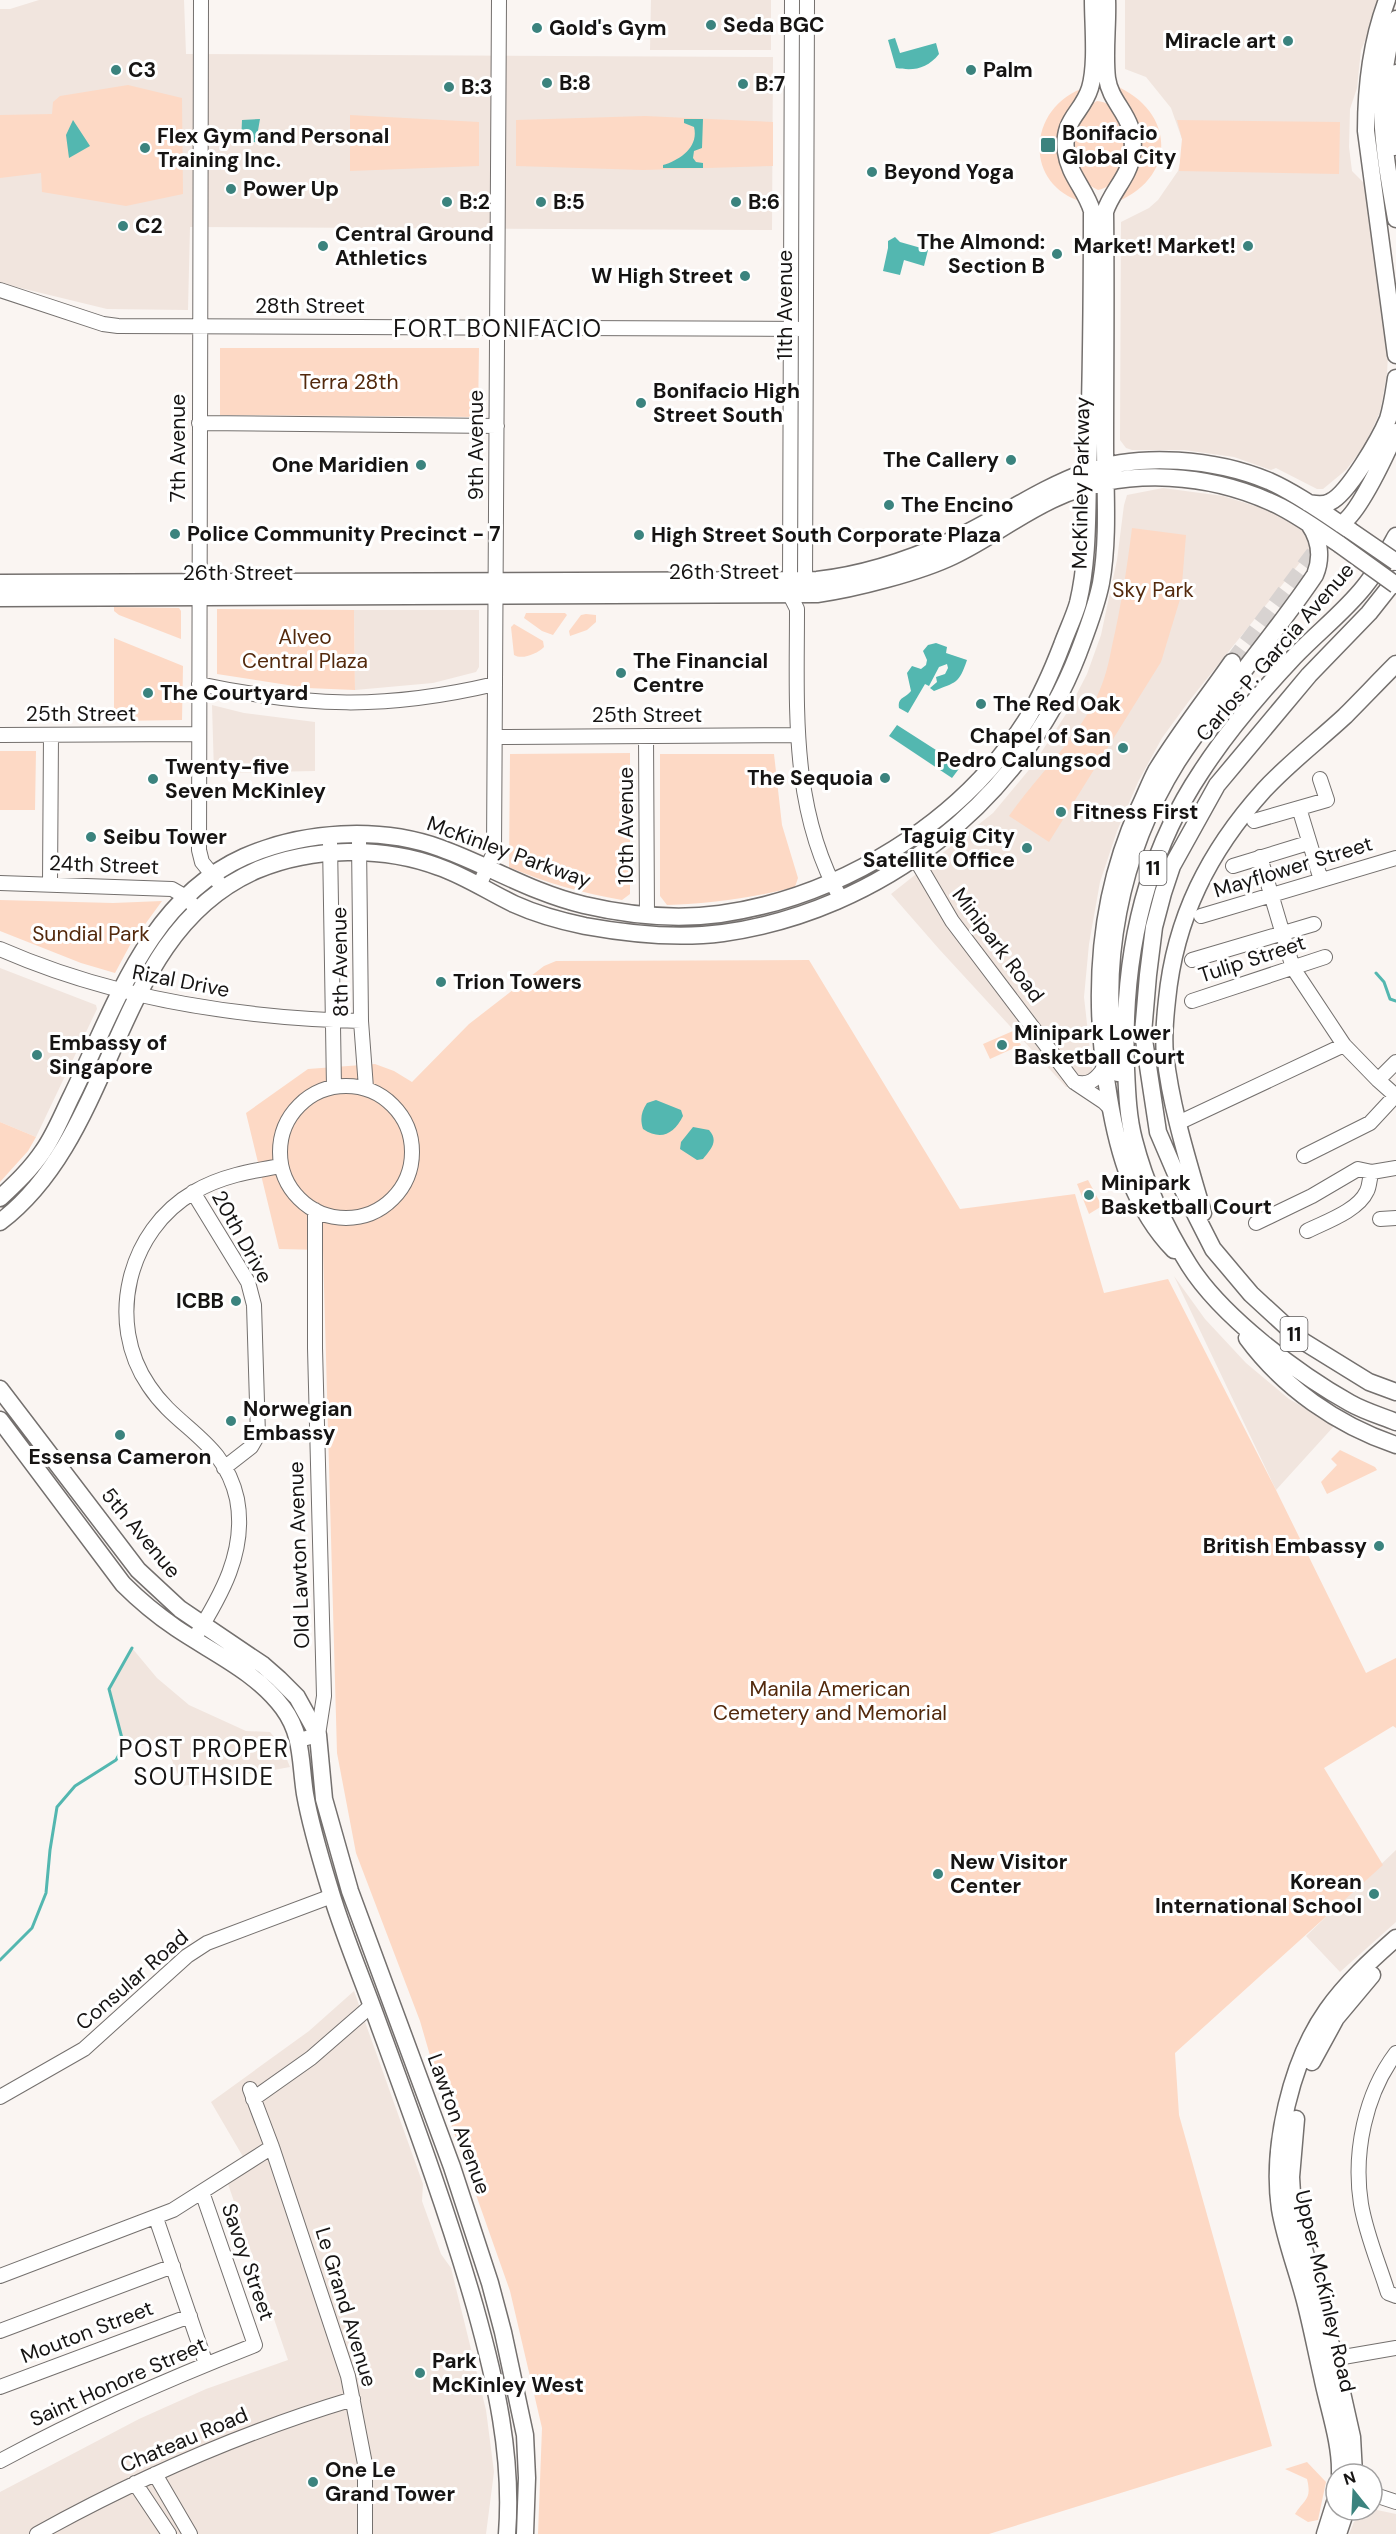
<svg xmlns="http://www.w3.org/2000/svg" width="1396" height="2534" viewBox="0 0 1396 2534" font-family="'DM Sans',sans-serif">
	<style>
		.built { fill: #f1e5de }
		.green { fill: #fdd9c5 }
		.water { fill: #53b7b0 }
		.lines { fill: none; stroke-linecap: round; stroke-linejoin: round }
		.stream { stroke: #53b7b0; stroke-width: 3 }
		.major-tunnel { stroke: #d8d3d1; stroke-width: 16; stroke-dasharray: 16 8; stroke-linecap: butt }
		.minor-casing { stroke: #74706e; stroke-width: 16 }
		.major-casing { stroke: #74706e; stroke-width: 19 }
		.minor { stroke: #fff; stroke-width: 14 }
		.major { stroke: #fff; stroke-width: 16 }
		.major-bridge-casing { stroke: #74706e; stroke-width: 19; stroke-linecap: butt }
		.major-bridge { stroke: #fff; stroke-width: 16 }
		.poi-dot { fill: #3b837e; stroke: #fff; stroke-width: 2 }
		.labels { text-anchor: middle; dominant-baseline: central; stroke-width: 6; stroke-linejoin: round; paint-order: stroke }
		.shield { fill: #fff; stroke: #5c5a5a; stroke-width: 1.5 }
		.shield-label { font-size: 20px; font-weight: bold; fill: #161413 }
		.poi-label { font-size: 21px; font-weight: bold; fill: #161413; stroke: #fff; text-anchor: start }
		.street-label { font-size: 21px; fill: #161413; stroke: #fff }
		.park-label { font-size: 21px; fill: #53290c; stroke: #fff }
		.quarter-label { font-size: 24px; letter-spacing: 1.5px; fill: #161413; stroke: #fff }
	</style>
	<rect width="100%" height="100%" fill="#faf5f2"/>
	<path class="built" d="M39,0h145l2,54 587,3 -1,173 -582,-3 -2,83 -81,-1 -107,-26v-274h10z
		M651,0h120v50h-121z
		M1125,0h253l-5,22 -12,28 -4,38 -7,21 -1,38 3,24 13,13 11,63 12,107 -1,20 -7,38 -15,33 -19,25 -23,19h-6l-41,-21 -5,2 -37,-13 -50,-7h-52l-6,-2 -6,-8 1,-218 28,-14 9,-8 20,-29 4,-16v-16l-11,-31 -25,-31 -21,-8z
		M1163,488l60,8 48,15 30,18 10,10 -1,11 -121,151 -27,37 -24,44 -21,49 -17,51 -11,62 -5,53 10,89 -28,1 -127,-138 -48,-55 102,-81 40,-48 35,-54 19,-37 14,-39 16,-75 7,-55 3,-10z
		M354,610h125v57l-3,5 -43,11 -78,7z
		M212,705l32,8 71,9v49l-101,2z
		M0,968l96,37 1,4 -61,128 -36,-15z
		M1174,1276l31,43 41,44 43,36 46,26 -59,65z
		M132,1648l25,30 32,27 57,26 24,1 11,13 9,22 -107,19 -18,-42 -41,2 -15,-57z
		M1396,1850v72l-56,50 -34,-36z
		M354,1991l69,193 -1,17 19,53 10,14 35,142 8,62 -8,62h-486v-42l139,-73 67,-30 82,-29 -61,-179 22,-14 -38,-65 98,-71z
		M1377,2510l19,4v20h-47l5,-12 7,-7z"/>
	<path class="green" d="M128,85l54,13 1,96 -57,12 -84,-14 -1,-19 -41,5v-63l52,-1 1,-12 7,-6z
		M1114,85c64,27 63,96 -3,119 42,-36 38,-80 3,-119z
		M1087,87l-16,17 -11,23 23,75c-62,-17 -55,-98 4,-115z
		M1097,101c36,2 38,83 1,89l-11,-6 -14,-26 -1,-22 16,-30z
		M350,115l129,7v44l-129,5z
		M645,116l128,6v44l-130,4 -127,-4v-46z
		M1177,120l163,2 -1,52 -160,-3 3,-32z
		M220,348h259l-1,69 -258,-2z
		M1132,528l54,7 -5,61 -20,66 -112,180 -40,-26c28,-41 68,-76 89,-122 7,-15 11,-32 14,-48 9,-39 15,-78 20,-118z
		M114,607l65,1 2,3v28l-62,-24 -5,-4z
		M217,609l137,1 1,80 -48,-2 -90,-14z
		M526,613h39l2,2 -14,20 -11,-4 -18,-13z
		M586,614l10,1v7l-9,8 -17,6 -1,-5 12,-16z
		M514,624l29,17 1,6c-7,7 -22,13 -30,8l-3,-28z
		M114,638l69,28 -1,54 -68,1z
		M0,751h36l-1,59h-35z
		M630,753v141l-8,6c-39,-7 -76,-17 -113,-33l1,-113z
		M660,754h114l8,71 16,53 -3,9c-43,11 -84,17 -128,18l-7,-9z
		M0,900l113,3 49,-2 -32,44 -15,28 -34,-10 -81,-32z
		M809,960l151,249 115,-15 29,99 64,-14 108,211 90,183 30,-15v70l-3,-2 -69,42 59,97 -208,188 4,62 93,331 -283,88h-451l4,-106 -32,-137 -65,-184 -25,-86 -64,-168 -19,-100 -14,-503 -44,-1 -33,-136 62,-44 67,-5 19,7 18,11 57,-58 75,-58 12,-5z
		M1013,1031l8,14 -31,14 -7,-15z
		M0,1122l36,15 -8,14 -28,31z
		M1088,1180l14,26 -13,8 -12,-30z
		M1340,1450l35,17 2,3 -50,24 -6,-12 16,-17 -6,-6z
		M1307,2462l19,20 -8,38 -10,2 -13,-8c10,-16 17,-14 12,-35l-22,-10z"/>
	<path class="water" d="M895,38l5,15 36,-10 3,11c-12,15 -25,17 -43,14l-8,-28z
		M260,119l-4,23 -15,1 1,-23z
		M684,119h19l-1,29 -8,3 -1,7 3,4 7,1v5h-40v-3c17,-5 36,-18 31,-38l-10,-4z
		M73,120l17,26 -21,12 -3,-23z
		M895,237l5,5 28,8 -4,16 -20,-6 -4,15 -17,-4 5,-23v-7z
		M936,643l11,4 -1,6 21,7c-8,24 -11,22 -33,31l-4,-3 7,-6 -1,-5 9,-3 3,-6 -1,-4 -8,3 -10,19 -4,-2 -17,29 -9,-5c-2,-11 7,-10 12,-17l-4,-18 5,-7 9,3 5,-4 1,-5 -4,-9 5,-6z
		M897,725l64,41 -9,12 -63,-42z
		M656,1100l25,10 2,6c-9,18 -22,25 -40,13 -3,-10 -2,-17 4,-26z
		M693,1127l16,3c10,11 2,19 -6,29l-6,1 -17,-11 1,-7z"/>
	<g class="lines">
		<path class="stream" d="M1376,973l8,9 6,17 6,2
			M0,1960l32,-32 14,-35 4,-43 7,-43 18,-21 41,-26 8,-14 -15,-57 23,-41"/>
		<path class="major-tunnel" d="M1232,662l91,-121"/>
		<g class="minor-casing">
			<path id="minor" d="M201,0l-2,850 3,12 22,27
				M792,0l-2,581v14l7,14c0,99 -7,201 44,290
				M0,290l103,34 15,2 688,3
				M199,423l298,3
				M805,589l2,-589
				M199,684c109,23 186,26 296,0
				M0,735l199,-1
				M646,736l1,179
				M495,737l303,-2
				M1299,808l22,72
				M1254,821l73,-21 -7,-21
				M359,842l2,179 5,67
				M330,843l4,244
				M1260,857l33,111 51,77 34,35 18,16
				M915,858l37,63 122,161 30,20 6,6
				M1233,866l75,-23
				M0,883l172,6 14,8 11,13
				M50,884l1,-149
				M479,886l15,-34 5,-852
				M1201,916l195,-58
				M0,949c114,50 237,69 361,72
				M1192,960l122,-36
				M1192,1001l133,-44
				M1378,1080l18,-18
				M1074,1082c15,4 22,-2 30,-14
				M280 1152a66 66 0 1 1 132 0a66 66 0 1 1-132 0Z
				M1178,1123l166,-78
				M1304,1156l66,-33 26,-28
				M193,1192l55,90 6,23 4,130 -7,12 -27,21
				M1380,1219l16,-1
				M1256,1223l56,-27 46,-27 14,3
				M1307,1231c18,-9 51,-20 60,-40 3,-6 2,-13 5,-19l24,-4
				M194,1639c27,-43 53,-88 43,-140 -13,-59 -59,-69 -88,-113 -44,-64 -21,-156 45,-194 27,-16 57,-21 87,-26
				M299,1740l19,-5 6,-39 -9,-348v-138
				M1396,2053c-31,41 -43,100 -35,151 5,30 18,60 27,89l8,3
				M250,2089l22,58 76,229 17,88v70
				M0,2097l84,-48 103,-93 20,-13 125,-47
				M253,2099l58,-41 61,-53
				M156,2218l50,146
				M0,2276l173,-66 99,-63
				M0,2331l173,-65
				M1326,2360l70,-12
				M0,2387l190,-71
				M0,2461c83,-45 168,-82 255,-116l-53,-153
				M155,2474l35,60
				M135,2483l34,51
				M1372,2494l24,8
				M37,2534c101,-56 206,-102 316,-135"/>
		</g>
		<g class="major-casing">
			<path id="major" d="M1387,0c-16,42 -21,86 -21,131l30,224
				M1396,19c-23,74 -13,126 0,200
				M1394,147l-2,-37 4,-37
				M1308,503c7,1 15,3 22,-1 18,-8 50,-64 58,-83 4,-13 6,-28 8,-41
				M1340,524c17,-6 48,-74 56,-92
				M1396,536c-10,18 -19,35 -32,51 -20,25 -47,46 -70,70 -32,34 -67,75 -93,115 -60,90 -79,191 -75,297 1,23 2,49 8,71 11,43 31,87 55,125 32,51 109,109 161,138 14,8 31,13 46,19
				M1396,579l-27,34 -60,62 -92,110 -45,81 -9,27 -9,34 -6,48 -5,58 15,99 24,56 31,61 38,45 50,46 68,42 27,10
				M0,583l817,-3c44,-5 91,-20 131,-38 47,-21 90,-53 138,-70 55,-20 130,-13 183,9 29,13 56,33 82,50
				M0,598l817,-4c37,-5 103,-22 136,-38 36,-17 67,-42 103,-58 71,-32 157,-25 225,9 21,11 39,24 58,37
				M1118,1073c-21,-106 2,-220 59,-311 42,-65 95,-123 138,-187 7,-17 5,-35 -6,-51
				M0,1198c15,-14 31,-29 43,-47 12,-17 20,-38 29,-56 43,-88 76,-195 172,-238 59,-26 135,-31 196,-9 50,18 90,44 144,57 43,10 91,15 136,9 120,-17 242,-91 307,-195 14,-23 25,-48 35,-74 5,-14 12,-28 16,-42 10,-42 9,-85 10,-127 3,-88 4,-176 4,-265 -6,-21 -23,-36 -26,-59 -4,-34 16,-38 24,-64 7,-24 3,-62 3,-88
				M1203,1213c-15,-52 -32,-105 -38,-159 -2,-17 0,-36 2,-54 8,-82 42,-149 97,-210 25,-27 54,-49 81,-74 17,-17 34,-35 51,-52
				M0,1222c120,-91 111,-289 257,-352 55,-23 126,-24 182,-3 26,9 50,25 75,37 22,10 47,17 71,22 44,8 93,13 138,7 157,-22 298,-131 355,-279 9,-24 18,-46 23,-71 8,-45 4,-92 4,-139 0,-77 1,-154 0,-232 6,-20 24,-35 27,-57 6,-39 -21,-48 -25,-77 -3,-25 1,-53 0,-78
				M1174,1250c-40,-41 -56,-97 -65,-152 -17,-99 -12,-198 30,-290 6,-12 11,-26 17,-37 23,-38 51,-73 76,-109
				M1247,1338c37,50 90,87 149,107
				M0,1389l138,181 42,39 83,56 16,14 18,18 21,38 6,64 26,92 102,276 38,116 13,49 22,103 2,43 -2,56
				M0,1420l123,164c16,16 34,31 53,44 37,25 79,43 107,80 20,27 17,54 22,86 6,34 16,66 26,99 14,46 33,90 49,135 34,93 68,185 95,279 21,75 38,149 32,227
				M1312,2062l24,-44 36,-43
				M1296,2119l-5,58 2,33 39,138 20,89 2,37
				M1340,2474c1,-32 -12,-67 -18,-98 -6,-26 -11,-53 -18,-79 -8,-30 -19,-58 -24,-88 -9,-62 11,-148 47,-199 19,-27 44,-50 69,-72
				M1325,2534l11,-35
				M1338,2534l8,-24"/>
		</g>
		<use href="#minor" class="minor"/>
		<use href="#major" class="major"/>
		<g class="major-bridge-casing">
			<path id="major-bridge" d="M1351,531l45,31
				M1339,544l57,41"/>
		</g>
		<use href="#major-bridge" class="major-bridge"/>
	</g>
	<g class="poi-dot">
		<circle cx="711" cy="25" r="6"/>
		<circle cx="537" cy="28" r="6"/>
		<circle cx="1288" cy="41" r="6"/>
		<circle cx="116" cy="70" r="6"/>
		<circle cx="971" cy="70" r="6"/>
		<circle cx="547" cy="83" r="6"/>
		<circle cx="743" cy="84" r="6"/>
		<circle cx="449" cy="87" r="6"/>
		<rect x="1040" y="137" width="16" height="16" rx="3"/>
		<circle cx="145" cy="148" r="6"/>
		<circle cx="872" cy="172" r="6"/>
		<circle cx="231" cy="189" r="6"/>
		<circle cx="447" cy="202" r="6"/>
		<circle cx="541" cy="202" r="6"/>
		<circle cx="736" cy="202" r="6"/>
		<circle cx="123" cy="226" r="6"/>
		<circle cx="323" cy="246" r="6"/>
		<circle cx="1248" cy="246" r="6"/>
		<circle cx="1057" cy="254" r="6"/>
		<circle cx="745" cy="276" r="6"/>
		<circle cx="641" cy="403" r="6"/>
		<circle cx="1011" cy="460" r="6"/>
		<circle cx="421" cy="465" r="6"/>
		<circle cx="889" cy="505" r="6"/>
		<circle cx="175" cy="534" r="6"/>
		<circle cx="639" cy="535" r="6"/>
		<circle cx="621" cy="673" r="6"/>
		<circle cx="148" cy="693" r="6"/>
		<circle cx="981" cy="704" r="6"/>
		<circle cx="1123" cy="748" r="6"/>
		<circle cx="885" cy="778" r="6"/>
		<circle cx="153" cy="779" r="6"/>
		<circle cx="1061" cy="812" r="6"/>
		<circle cx="91" cy="837" r="6"/>
		<circle cx="1027" cy="848" r="6"/>
		<circle cx="441" cy="982" r="6"/>
		<circle cx="1002" cy="1045" r="6"/>
		<circle cx="37" cy="1055" r="6"/>
		<circle cx="1089" cy="1195" r="6"/>
		<circle cx="236" cy="1301" r="6"/>
		<circle cx="231" cy="1421" r="6"/>
		<circle cx="120" cy="1435" r="6"/>
		<circle cx="1379" cy="1546" r="6"/>
		<circle cx="938" cy="1874" r="6"/>
		<circle cx="1374" cy="1894" r="6"/>
		<circle cx="420" cy="2373" r="6"/>
		<circle cx="313" cy="2482" r="6"/>
	</g>
	<g class="labels">
		<g class="shield">
			<rect x="1139.5" y="851" width="27" height="34" rx="4.5"/>
			<rect x="1280.5" y="1317" width="27" height="34" rx="4.5"/>
		</g>
		<g class="shield-label">
			<text x="1153" y="868">11</text>
			<text x="1294" y="1334">11</text>
		</g>
		<g class="poi-label">
			<text x="723" y="25">Seda BGC</text>
			<text x="549" y="28">Gold's Gym</text>
			<text x="1276" y="41" text-anchor="end">Miracle art</text>
			<text x="128" y="70">C3</text>
			<text x="983" y="70">Palm</text>
			<text x="559" y="83">B:8</text>
			<text x="755" y="84">B:7</text>
			<text x="461" y="87">B:3</text>
			<text x="1062" y="133">Bonifacio<tspan x="1062" dy="24">Global City</tspan></text>
			<text x="157" y="136">Flex Gym and Personal<tspan x="157" dy="24">Training Inc.</tspan></text>
			<text x="884" y="172">Beyond Yoga</text>
			<text x="243" y="189">Power Up</text>
			<text x="459" y="202">B:2</text>
			<text x="553" y="202">B:5</text>
			<text x="748" y="202">B:6</text>
			<text x="135" y="226">C2</text>
			<text x="335" y="234">Central Ground<tspan x="335" dy="24">Athletics</tspan></text>
			<text x="1045" y="242" text-anchor="end">The Almond:<tspan x="1045" dy="24">Section B</tspan></text>
			<text x="1236" y="246" text-anchor="end">Market! Market!</text>
			<text x="733" y="276" text-anchor="end">W High Street</text>
			<text x="653" y="391">Bonifacio High<tspan x="653" dy="24">Street South</tspan></text>
			<text x="999" y="460" text-anchor="end">The Callery</text>
			<text x="409" y="465" text-anchor="end">One Maridien</text>
			<text x="901" y="505">The Encino</text>
			<text x="187" y="534">Police Community Precinct - 7</text>
			<text x="651" y="535">High Street South Corporate Plaza</text>
			<text x="633" y="661">The Financial<tspan x="633" dy="24">Centre</tspan></text>
			<text x="160" y="693">The Courtyard</text>
			<text x="993" y="704">The Red Oak</text>
			<text x="1111" y="736" text-anchor="end">Chapel of San<tspan x="1111" dy="24">Pedro Calungsod</tspan></text>
			<text x="165" y="767">Twenty-five<tspan x="165" dy="24">Seven McKinley</tspan></text>
			<text x="873" y="778" text-anchor="end">The Sequoia</text>
			<text x="1073" y="812">Fitness First</text>
			<text x="1015" y="836" text-anchor="end">Taguig City<tspan x="1015" dy="24">Satellite Office</tspan></text>
			<text x="103" y="837">Seibu Tower</text>
			<text x="453" y="982">Trion Towers</text>
			<text x="1014" y="1033">Minipark Lower<tspan x="1014" dy="24">Basketball Court</tspan></text>
			<text x="49" y="1043">Embassy of<tspan x="49" dy="24">Singapore</tspan></text>
			<text x="1101" y="1183">Minipark<tspan x="1101" dy="24">Basketball Court</tspan></text>
			<text x="224" y="1301" text-anchor="end">ICBB</text>
			<text x="243" y="1409">Norwegian<tspan x="243" dy="24">Embassy</tspan></text>
			<text x="120" y="1457" text-anchor="middle">Essensa Cameron</text>
			<text x="1367" y="1546" text-anchor="end">British Embassy</text>
			<text x="950" y="1862">New Visitor<tspan x="950" dy="24">Center</tspan></text>
			<text x="1362" y="1882" text-anchor="end">Korean<tspan x="1362" dy="24">International School</tspan></text>
			<text x="432" y="2361">Park<tspan x="432" dy="24">McKinley West</tspan></text>
			<text x="325" y="2470">One Le<tspan x="325" dy="24">Grand Tower</tspan></text>
		</g>
		<g class="street-label">
			<text transform="translate(785 305) rotate(-90)">11th Avenue</text>
			<text x="310" y="306">28th Street</text>
			<text transform="translate(476 445) rotate(-90)">9th Avenue</text>
			<text transform="translate(178 448) rotate(-90)">7th Avenue</text>
			<text transform="translate(1081 483) rotate(-89)">McKinley Parkway</text>
			<text x="724" y="572">26th Street</text>
			<text x="238" y="573">26th Street</text>
			<text transform="translate(1275 652) rotate(-49)">Carlos P. Garcia Avenue</text>
			<text x="81" y="714">25th Street</text>
			<text x="647" y="715">25th Street</text>
			<text transform="translate(626 826) rotate(-90)">10th Avenue</text>
			<text transform="translate(509 852) rotate(20)">McKinley Parkway</text>
			<text transform="translate(104 865) rotate(2)">24th Street</text>
			<text transform="translate(1293 867) rotate(-17)">Mayflower Street</text>
			<text transform="translate(998 945) rotate(53)">Minipark Road</text>
			<text transform="translate(1252 959) rotate(-18)">Tulip Street</text>
			<text transform="translate(340 962) rotate(-91)">8th Avenue</text>
			<text transform="translate(181 981) rotate(11)">Rizal Drive</text>
			<text transform="translate(242 1237) rotate(61)">20th Drive</text>
			<text transform="translate(141 1533) rotate(50)">5th Avenue</text>
			<text transform="translate(299 1555) rotate(-92)">Old Lawton Avenue</text>
			<text transform="translate(132 1980) rotate(-41)">Consular Road</text>
			<text transform="translate(459 2124) rotate(70)">Lawton Avenue</text>
			<text transform="translate(248 2262) rotate(71)">Savoy Street</text>
			<text transform="translate(1325 2291) rotate(77)">Upper McKinley Road</text>
			<text transform="translate(346 2307) rotate(73)">Le Grand Avenue</text>
			<text transform="translate(87 2332) rotate(-21)">Mouton Street</text>
			<text transform="translate(118 2382) rotate(-24)">Saint Honore Street</text>
			<text transform="translate(184 2440) rotate(-23)">Chateau Road</text>
		</g>
		<g class="park-label">
			<text x="349" y="382">Terra 28th</text>
			<text x="1153" y="590">Sky Park</text>
			<text x="305" y="637">Alveo<tspan x="305" dy="24">Central Plaza</tspan></text>
			<text x="91" y="934">Sundial Park</text>
			<text x="830" y="1689">Manila American<tspan x="830" dy="24">Cemetery and Memorial</tspan></text>
		</g>
		<g class="quarter-label">
			<text x="498" y="328">FORT BONIFACIO</text>
			<text x="204" y="1748">POST PROPER<tspan x="204" dy="28">SOUTHSIDE</tspan></text>
		</g>
	</g>
	<g transform="translate(1354 2492) rotate(342)"><circle r="28" fill="#ffffff" stroke="#a2a1a1" stroke-width="1.5"/>
	<path d="M0-4.5L10 22L0 15L-10 22Z" fill="#3b837e"/>
	<text y="-9" font-size="16" font-weight="bold" text-anchor="middle" fill="#161413">N</text>
	</g>
</svg>
